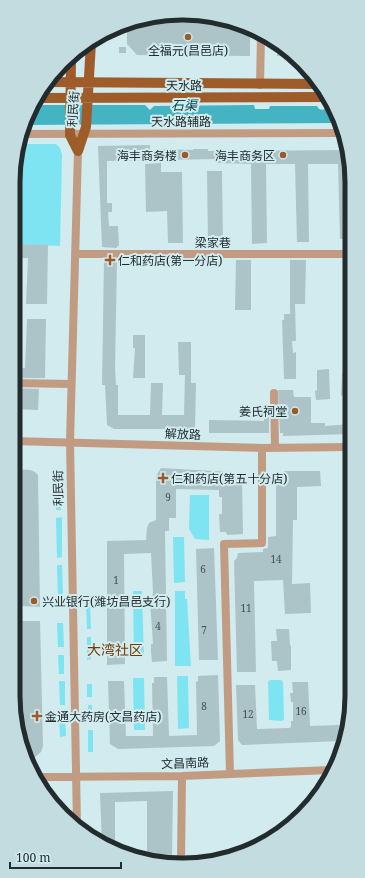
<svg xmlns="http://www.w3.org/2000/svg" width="365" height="878" viewBox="0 0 365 878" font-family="'Noto Serif','Noto Sans SC',serif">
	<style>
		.green { fill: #7ee4f2 }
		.water { fill: #45b4c2 }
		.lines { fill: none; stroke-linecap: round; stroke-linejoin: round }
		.stream { stroke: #45b4c2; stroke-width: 2 }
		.building { fill: #acc4c8 }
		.minor { stroke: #c19c83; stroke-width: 8 }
		.major { stroke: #9e5c2a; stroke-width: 10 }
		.poi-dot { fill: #9d5a29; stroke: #d1ebee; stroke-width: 1.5 }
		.labels { text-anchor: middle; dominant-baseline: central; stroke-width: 4; stroke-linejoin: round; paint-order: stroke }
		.number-label { font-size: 10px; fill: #445154 }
		.poi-label { font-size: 12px; fill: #222b2d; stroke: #d1ebee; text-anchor: start }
		.street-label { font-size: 12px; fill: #222b2d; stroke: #d1ebee }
		.water-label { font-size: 13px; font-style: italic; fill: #024850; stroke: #d1ebee }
		.quarter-label { font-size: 14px; fill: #733904; stroke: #d1ebee }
		.rim { fill: none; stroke: #222b2d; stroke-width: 5 }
	</style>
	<rect width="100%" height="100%" fill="#d1ebee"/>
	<path class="green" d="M19,144h37l4,4 2,7 -2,91 -47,-2v-61z
		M56,485h5v25h-5z
		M13,487h6v11l-6,1z
		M190,495h19v45l-14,-1 -6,-10z
		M62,517v40l-5,1 -1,-40z
		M173,537h11l1,45 -11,1z
		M57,565h5l1,31h-5z
		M133,591h9l2,66 -10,1z
		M175,591h10v8h2l4,67h-16z
		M86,603l4,1 1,25h-4z
		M57,623h6l1,24h-6z
		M87,637h4v22l-4,1z
		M58,655h6v19h-5z
		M177,676h11l1,52 -11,1z
		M133,678h11l1,52h-11z
		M270,680h11l2,2 1,37 -2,2 -13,-1 -1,-38z
		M59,681h6v24h-5z
		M87,684h5v13h-5z
		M88,705h4v17h-4z
		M59,713h6l1,23 -6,1z
		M88,730h5v22h-5z"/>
	<path class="water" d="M35,105h110l5,5 4,-4 100,-1 1,4h14l1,-3h47l2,3 4,1 4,-5 6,1 6,17 -315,2z"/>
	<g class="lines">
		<path class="stream" d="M194,114h11"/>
	</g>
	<path class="building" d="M171,13l66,9 13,6v28l-113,-1 -10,-11v-19z
		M277,42l16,14h-16z
		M119,47h7v6h-7z
		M150,145v15l-43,1v42h5v9h-4l1,14h9l1,20h-2v2l-15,-1 -4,-101z
		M162,149l31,1v-1h15v2l139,-1 4,10v79h-11l-2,-75h-30l1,78h-12l-2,-78h-29l1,79 -15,1 -1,-80 -33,-1v-4l-56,1z
		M161,163v9h21l1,71h-15l-1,-32 -21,1 -1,-48z
		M207,171h15l1,71h-15z
		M13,244l35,1 -1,59h-21l2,-46h-15z
		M104,260h13l-2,108 1,17h2v30h32l1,-32h12l-1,32h22l1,-40h-6l-1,-33h13v41h5l-1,46h-81l-7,-4 -2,-40h-3z
		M236,260h15v50h-16z
		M290,260h16l-1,44h-10l1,37h-4l1,12 3,-1v27h-12l-2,-59h2v-6h6z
		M27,319h19l-1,59h-32v-10h12z
		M133,335h12v43h-12l2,-30h-2z
		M329,369l1,30 -14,1 -1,-9 2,-1v-20z
		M344,370h7v29h-8v-4l-2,1 1,-23h2z
		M13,388l26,1 -1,21 -25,-1z
		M278,390h15l1,7h17v26h14v3l26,-2v10l-68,2v-3h-3z
		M264,412h5v21h-60v-13l55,1z
		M161,468l70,4 11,7 1,55 -16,1 -1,-3h-6l-1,-18h3v-17h-3v-7l-43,-1v29h-7v13h-4l2,130 -15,1 -1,-10v-8h2l-3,-44 2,-1 1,-7 -2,-39 -27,1 1,110 -18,1v-124l39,-1 1,-12 2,-5 7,-3v-44z
		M13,469l17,1 5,2 3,3 2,132 -20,-1 -1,-119h-6z
		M284,471h36l1,15 -24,1v33h-4l-1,64 18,-1 1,30 -26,1 -2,-34 -29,1 2,91h-19l-3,-111 3,-3 1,-5 25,-1v-3l5,-1v-11l8,-1v-53z
		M214,548l4,112h-19l-3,-111z
		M18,621h22l3,125 -2,6 -6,5h-9l-4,-7 -2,-11z
		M276,629h13l1,17 1,-1v25l-13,1 -1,-10h-5l-1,-20h6z
		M218,675l2,66 -6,5 -96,3 -8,-5 -2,-63h16l2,55h27l-1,-53h2v-6h13l2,59 28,-1 -1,-53 2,-1v-5z
		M292,682h16l2,44 30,-1 1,16 -99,4 -4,-5 -2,-55h19l2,44 32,-1 2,-1v-6h2v-19h-2l-1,-9h3z
		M173,791l-1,64 -11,-1v9l-14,-4v-58l-32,1v38h-2v7l-11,-3 -2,-51z"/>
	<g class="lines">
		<path class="minor" d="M260,85l1,-51
			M21,134l321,-1
			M75,254h276
			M13,383l58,1
			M274,393l1,55
			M13,441l249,7 89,-1
			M230,774l-6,-230 38,-1v-95
			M38,777l144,-1 150,-6
			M77,825l-7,-383 8,-291
			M181,863l1,-87"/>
		<path class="major" d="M71,59l-1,76 8,16 8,-24 5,-84
			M48,82l271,2
			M40,98l288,-1"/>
	</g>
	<g class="poi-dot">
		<circle cx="188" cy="37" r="4"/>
		<circle cx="185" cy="155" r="4"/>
		<circle cx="283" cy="155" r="4"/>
		<path d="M108 254h4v4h4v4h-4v4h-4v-4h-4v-4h4z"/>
		<circle cx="295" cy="411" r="4"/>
		<path d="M161 472h4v4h4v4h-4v4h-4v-4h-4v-4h4z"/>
		<circle cx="34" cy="601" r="4"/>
		<path d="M35 710h4v4h4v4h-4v4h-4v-4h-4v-4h4z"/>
	</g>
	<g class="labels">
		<g class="number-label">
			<text x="168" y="497">9</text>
			<text x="276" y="559">14</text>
			<text x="203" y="569">6</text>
			<text x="116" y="580">1</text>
			<text x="246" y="608">11</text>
			<text x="158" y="626">4</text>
			<text x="204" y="630">7</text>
			<text x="204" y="706">8</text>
			<text x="301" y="711">16</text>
			<text x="248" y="714">12</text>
		</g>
		<g class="poi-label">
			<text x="188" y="50" text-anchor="middle">全福元(昌邑店)</text>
			<text x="177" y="155" text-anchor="end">海丰商务楼</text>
			<text x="275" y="155" text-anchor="end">海丰商务区</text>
			<text x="118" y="260">仁和药店(第一分店)</text>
			<text x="287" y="411" text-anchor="end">姜氏祠堂</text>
			<text x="171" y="478">仁和药店(第五十分店)</text>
			<text x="42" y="601">兴业银行(潍坊昌邑支行)</text>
			<text x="45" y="716">金通大药房(文昌药店)</text>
		</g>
		<g class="street-label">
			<text x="184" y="85">天水路</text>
			<text transform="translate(73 109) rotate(-86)">利民街</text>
			<text x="181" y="121">天水路辅路</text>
			<text x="213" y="242">梁家巷</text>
			<text transform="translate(183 434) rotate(2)">解放路</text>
			<text transform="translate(58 488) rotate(-91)">利民街</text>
			<text transform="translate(185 763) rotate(-2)">文昌南路</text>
		</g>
		<g class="water-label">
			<text x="184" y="105">石渠</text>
		</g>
		<g class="quarter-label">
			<text x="115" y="649">大湾社区</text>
		</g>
	</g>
	<path d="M0 0H365V878H0ZM182 20H183A162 162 0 0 1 345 182V696A162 162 0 0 1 183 858H182A162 162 0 0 1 20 696V182A162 162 0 0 1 182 20Z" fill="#c3dcdf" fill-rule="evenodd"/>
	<path class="rim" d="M182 20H183A162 162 0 0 1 345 182V696A162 162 0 0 1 183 858H182A162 162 0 0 1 20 696V182A162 162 0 0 1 182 20Z"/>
	<path d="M10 862v6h111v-6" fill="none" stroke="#222b2d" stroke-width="2"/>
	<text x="16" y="862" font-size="12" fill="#222b2d" stroke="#d1ebee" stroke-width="3" paint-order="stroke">100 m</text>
</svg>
